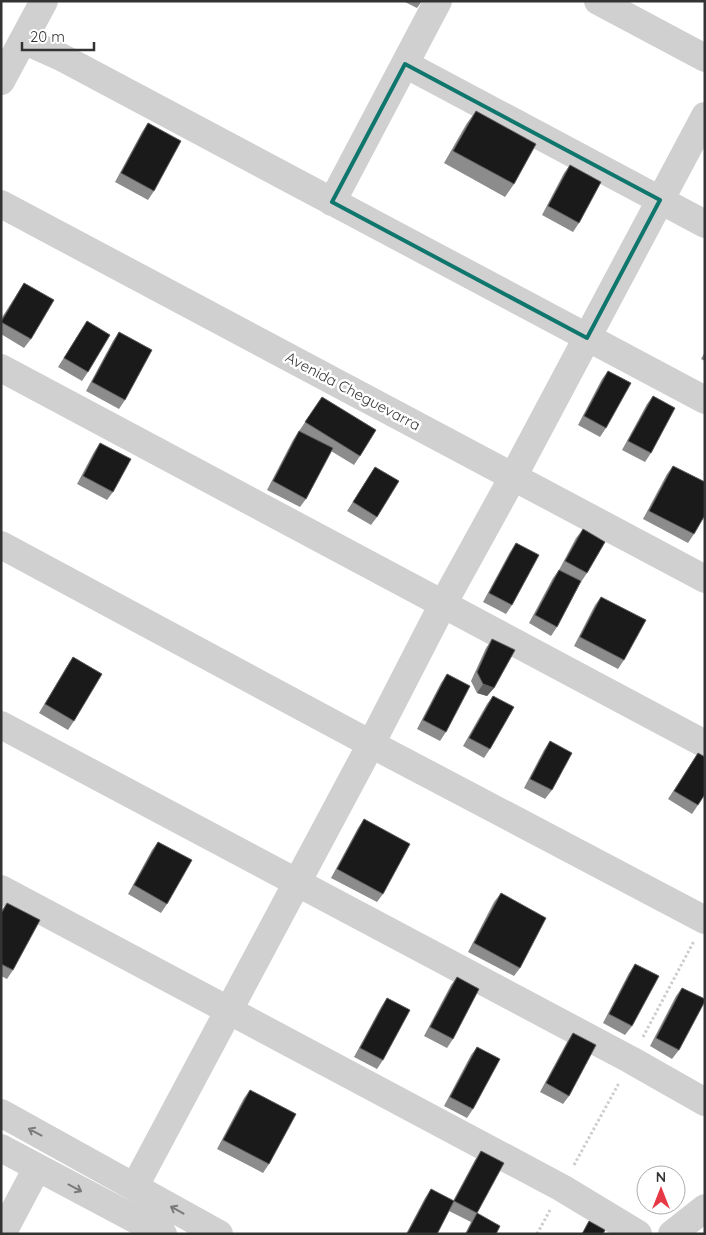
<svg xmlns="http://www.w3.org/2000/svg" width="706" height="1235" viewBox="0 0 706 1235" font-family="Quicksand,sans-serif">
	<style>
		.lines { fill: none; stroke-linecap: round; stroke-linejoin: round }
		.path { stroke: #cdcdcd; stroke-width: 3; stroke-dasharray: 2.5 2.5; stroke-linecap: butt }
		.minor { stroke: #d0d0d0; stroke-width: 28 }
		.wall { fill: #8c8c8c }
		.shaded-wall { fill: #5f5f5f }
		.building { fill: #1a1a1a; stroke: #5f5f5f }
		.oneway { stroke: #7a7a7a }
		.marked { fill: none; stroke: #0f766e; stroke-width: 4; stroke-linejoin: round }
		.labels { text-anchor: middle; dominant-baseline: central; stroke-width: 5; stroke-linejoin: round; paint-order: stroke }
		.street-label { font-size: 15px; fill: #333; stroke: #fff }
	</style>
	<rect width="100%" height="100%" fill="#fff"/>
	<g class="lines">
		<path class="path" d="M643,1037l51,-96
			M574,1165l45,-82
			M537,1234l13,-24"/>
		<path class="minor" d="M598,1l107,57
			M23,40l38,17 644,343
			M405,64l300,160
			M1,81l43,-80
			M332,202l106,-201
			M1,204l704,375
			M1,368l704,376
			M1,545l370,199 334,176
			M1,725l630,335 74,42
			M1,889l561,299 76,46
			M1,1113l218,121
			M1,1148l162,86
			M135,1186l236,-442 72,-140 70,-127 192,-361
			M2,1234l35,-66
			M672,1234l33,-26"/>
	</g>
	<path class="wall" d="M403,1h19l-5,7z
		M476,111l38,73 -9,13 -61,-34 23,-40z
		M148,123l6,68 -6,9 -33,-18 27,-50z
		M570,165l9,58 -6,9 -31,-17 22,-42z
		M24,283l7,56 -7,9 -23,-14v-15z
		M87,321l1,51 -6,9 -24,-14z
		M119,332l6,68 -6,9 -33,-18 27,-50z
		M705,352v9l-4,-2z
		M608,371l-2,57 -6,9 -22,-12 24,-46z
		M653,396l-2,57 -6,9 -23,-12 25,-46z
		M322,397l38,59 -6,9 -23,-14 -25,48 -6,8 -33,-17 26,-50z
		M100,443l13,49 -6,8 -30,-16 17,-32z
		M673,466l21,68 -6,9 -45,-24 24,-45z
		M375,467l2,50 -6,8 -24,-14z
		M583,529l4,44 -6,9 -24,45 -6,9 -22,-13 24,-45 6,-8 17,-32z
		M516,543l-4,62 -6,9 -23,-12 27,-50z
		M601,597l23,63 -6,9 -44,-23 21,-41z
		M492,639l2,49 -7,8 -10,-3 -6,-12 15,-33z
		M73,657l1,64 -6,9 -29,-17 28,-47z
		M447,674l-1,58 -6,9 -23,-12 24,-46z
		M493,696l-3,53 -6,9 -21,-12 24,-42z
		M550,741l2,49 -7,9 -21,-11 20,-38z
		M698,753v52l-6,9 -24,-15z
		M364,819l19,75 -6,8 -46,-24 27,-50z
		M158,842l9,62 -6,9 -33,-19 24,-44z
		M501,893l19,75 -6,8 -46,-24 26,-50z
		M7,903l6,67 -6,9 -6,-3v-65z
		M635,964l-3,62 -7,9 -22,-12 26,-50z
		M457,977l-4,62 -6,9 -23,-12 27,-51z
		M682,988l-3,62 -7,9 -22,-13 26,-50z
		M387,998l-4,62 -6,9 -23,-12 27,-50z
		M573,1033l-4,63 -6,8 -23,-12 27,-50z
		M477,1047l-4,62 -6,9 -23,-12 27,-51z
		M250,1090l19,74 -6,9 -46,-24 27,-51z
		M481,1151l-4,62 19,21h-31l6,-12 -22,-11 -12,23h-31l19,-36 6,-9 22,12 22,-41z"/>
	<path class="shaded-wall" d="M483,684l11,4 -7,8 -10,-3z"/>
	<path class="building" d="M476,111l60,33 -22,40 -61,-33z
		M148,123l33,18 -27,50 -33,-18z
		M570,165l31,17 -22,41 -31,-17z
		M24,283l30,17 -23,39 -30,-17z
		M87,321l23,14 -22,37 -24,-14z
		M119,332l33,18 -27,50 -33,-18z
		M608,371l23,12 -25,45 -22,-12z
		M653,396l22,12 -24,45 -23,-12z
		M322,397l54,33 -16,26 -55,-34z
		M299,431l34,17 -27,51 -33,-18z
		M100,443l31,16 -18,33 -30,-16z
		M673,466l32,16v33l-11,19 -45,-23z
		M375,467l24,14 -22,36 -24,-15z
		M583,529l22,13 -18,31 -22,-12z
		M516,543l23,12 -27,50 -23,-12z
		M559,570l22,11 -24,46 -22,-12z
		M601,597l45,23 -22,40 -44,-23z
		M492,639l23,11 -21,38 -11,-4 -6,-12z
		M73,657l29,17 -28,47 -29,-17z
		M447,674l23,12 -24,46 -23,-12z
		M493,696l21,11 -24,42 -21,-11z
		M550,741l22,12 -20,37 -22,-11z
		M698,753l7,4v37l-7,11 -24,-14z
		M364,819l46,25 -27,50 -46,-25z
		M158,842l34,18 -25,44 -33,-19z
		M501,893l45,25 -26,50 -46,-25z
		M7,903l33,17 -27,50 -12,-6v-50z
		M635,964l24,12 -27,50 -23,-12z
		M457,977l22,12 -26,50 -23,-12z
		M682,988l23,11v2l-26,49 -23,-12z
		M387,998l23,12 -27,50 -23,-12z
		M573,1033l23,12 -27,51 -23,-13z
		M477,1047l23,12 -27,50 -23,-12z
		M250,1090l46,24 -27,50 -46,-24z
		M481,1151l23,12 -27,50 23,13 -4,8h-30l11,-21 -23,-12z
		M431,1189l23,12 -17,33h-30z
		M589,1221l16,9 -2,4h-21z"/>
	<defs><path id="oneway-shaft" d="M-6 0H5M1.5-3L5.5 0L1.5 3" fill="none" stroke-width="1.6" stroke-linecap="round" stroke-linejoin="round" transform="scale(1.25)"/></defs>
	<g class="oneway">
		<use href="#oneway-shaft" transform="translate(35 1132) rotate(-152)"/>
		<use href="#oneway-shaft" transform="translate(75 1188) rotate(28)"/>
		<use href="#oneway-shaft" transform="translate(177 1210) rotate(-151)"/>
	</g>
	<path class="marked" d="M405,64l255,136 -73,138 -255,-136z"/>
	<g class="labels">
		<g class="street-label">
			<text transform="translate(353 391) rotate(28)">Avenida Cheguevarra</text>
		</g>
	</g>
	<rect width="706" height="1235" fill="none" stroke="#333333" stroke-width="5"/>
	<g transform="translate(661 1190)"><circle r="24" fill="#ffffff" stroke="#adadad"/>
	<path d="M0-4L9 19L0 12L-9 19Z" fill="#e63946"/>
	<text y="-8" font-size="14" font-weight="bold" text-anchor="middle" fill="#333333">N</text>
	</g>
	<path d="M22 42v8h72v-8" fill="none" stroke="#333333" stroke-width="2.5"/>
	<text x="30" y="42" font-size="15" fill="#333333" stroke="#ffffff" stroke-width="4" paint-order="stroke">20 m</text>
</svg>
